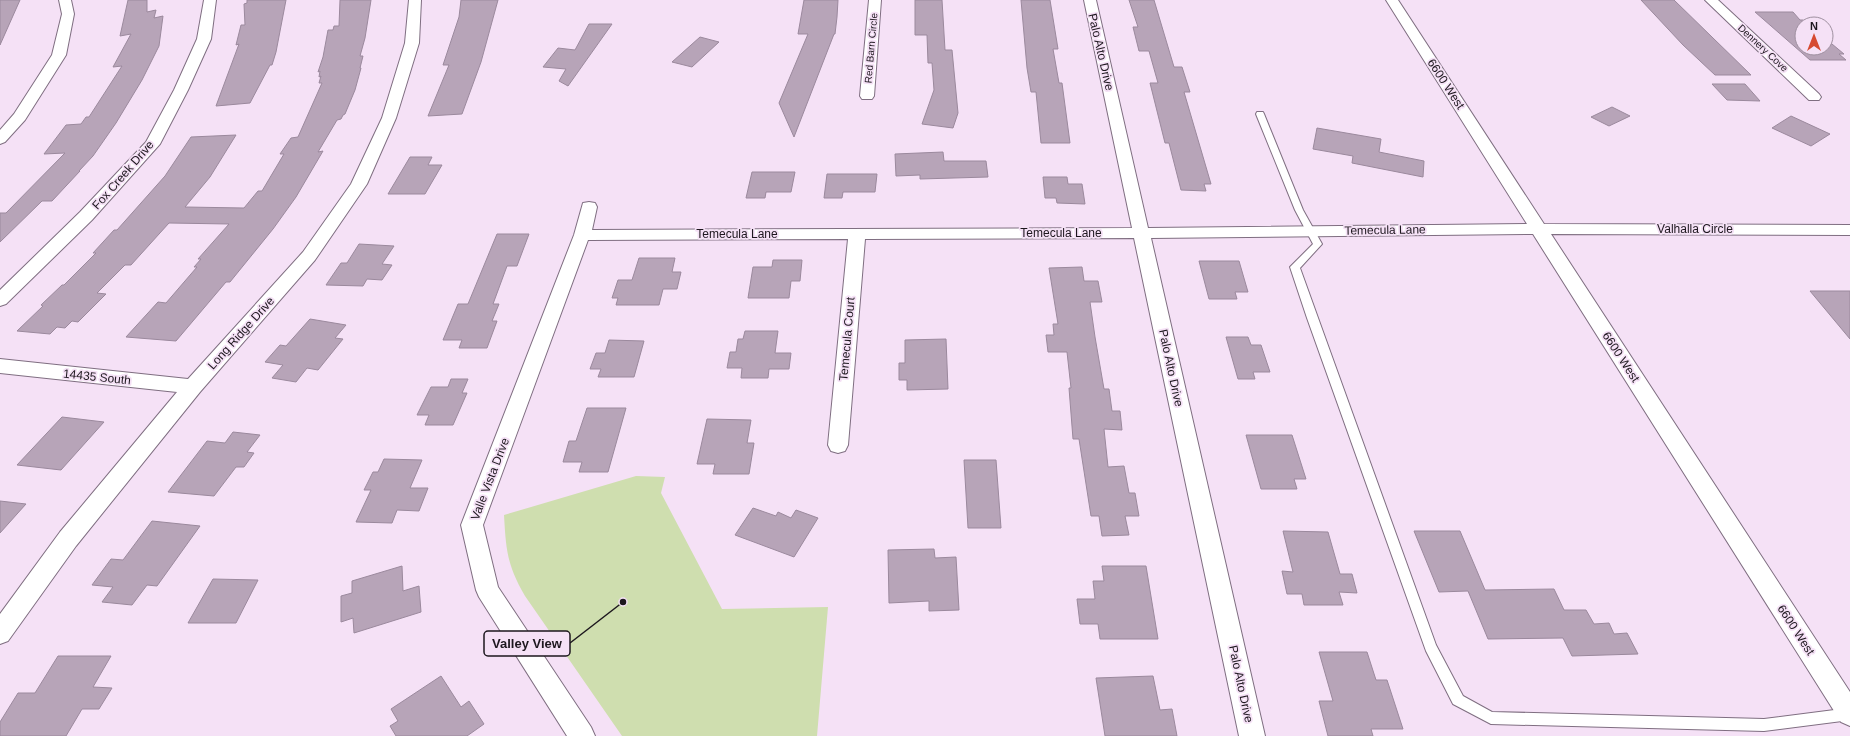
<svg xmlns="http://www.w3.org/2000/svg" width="1850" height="736" viewBox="0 0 1850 736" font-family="Helvetica,sans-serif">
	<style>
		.green { fill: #cfdeaf }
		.building { fill: #b7a4b8; stroke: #9b899d }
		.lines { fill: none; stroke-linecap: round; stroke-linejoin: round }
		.service-casing { stroke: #7f6e81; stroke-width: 2 }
		.minor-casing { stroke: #7f6e81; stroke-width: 2 }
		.service { fill: #fff; fill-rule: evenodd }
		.minor { fill: #fff; fill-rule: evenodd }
		.labels { text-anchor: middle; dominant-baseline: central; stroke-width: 3.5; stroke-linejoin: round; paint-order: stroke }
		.far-street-label { font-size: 10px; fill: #1d171e; stroke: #f5e1f6 }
		.street-label { font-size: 12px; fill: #1d171e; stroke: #f5e1f6 }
		.leader { fill: none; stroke: #1d171e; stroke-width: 1.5 }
		.callout-dot { fill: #1d171e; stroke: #f5e1f6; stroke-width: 1.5 }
		.callout { fill: #f5e1f6; stroke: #1d171e; stroke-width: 1.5 }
		.callout-label { font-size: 13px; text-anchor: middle; font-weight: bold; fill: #1d171e }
	</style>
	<rect width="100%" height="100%" fill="#f5e1f6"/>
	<path class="green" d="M636,476l29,1 -4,16 61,116 106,-2 -11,129h-195l-97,-140c-18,-31 -19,-46 -21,-81z"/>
	<path class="building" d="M0,0h20l-20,45z
		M128,0h19v12l9,-2 -2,8 9,-2 -4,30 -17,34 -26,43 -23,33 -14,15h1l-28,30h-10l-42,41v-29h6l59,-60 -21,1 22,-29 15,-1 5,-7h3l33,-51 -9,1 18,-33 -11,2z
		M247,0h39l-10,52 -4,13h-2l-20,38 -34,3 23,-62 -3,1 5,-20h4l-1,-21 3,-1z
		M340,0h31l-6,38 -5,18h3l-3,12h1l-6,22 -10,24 -2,1 -2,4 -4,1 -19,32 5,-1 -27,46 -23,32 -43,53h-4l-50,59 -50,-4 32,-35 8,1 31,-36h-3l7,-8h-3l31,-35 -60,-1 -38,42h-6l-28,28 9,1 -28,28 -6,-1 -7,7 -8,-1 -7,7 -33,-3 26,-25 -2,-1 21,-20h2l32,-32h-3l21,-23h3l48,-54 26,-39 45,-2 -26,42 -25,30 59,1 14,-17h4l22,-37h-4l11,-16 7,-1 24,-54h-3l2,-7 -2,1 1,-6 -2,1 5,-15 5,-27h5l1,-4h5z
		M461,0h37l-17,62 -19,52 -34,2 21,-51h-6l16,-48z
		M804,0h34l-1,17 -2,17h-1l-40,103 -15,-34 29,-69h-10z
		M915,0h27l3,50h7l6,63 -5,15 -31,-4 12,-34 -2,-27h-4l-1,-28h-12z
		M1021,0h29l8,49h-5l6,34h3l8,60h-29l-5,-51h-5l-4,-24z
		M1129,0h25l20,67h8l8,25h-6l27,92h-7l2,7 -25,-1 -12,-47h-4l-15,-60h8l-9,-32h-10l-6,-24h5z
		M1641,0h33l77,75h-36l-32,-30z
		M1755,12h38l7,8h3l5,4h-6v24h24v-9l18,15h-5l7,6h-36z
		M589,24h23l-44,62 -9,-5 7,-12 -23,-2 15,-19 17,2z
		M700,37l19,5 -27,25 -20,-5z
		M1712,84h33l15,17 -33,-1z
		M1612,107l18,9 -21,10 -18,-9z
		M1791,116l39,18 -19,12 -39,-18z
		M1317,128l64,11 -2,13 45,9 -1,16 -71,-14 1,-7 -40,-7z
		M943,152l1,9h42l2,16 -68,2v-4l-24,1 -1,-22z
		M410,157h22l-4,8h14l-17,29h-37z
		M752,172h43l-4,20h-25l-1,6h-19z
		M827,174h50l-2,18h-32l-1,6h-18z
		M1043,177h24l1,7h14l3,20 -28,-1 -1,-5h-11z
		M497,234h32l-12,32h-10l-14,38h6l-7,17h5l-10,27h-28l3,-8h-19l15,-36h10z
		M359,244l35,2 -12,18 10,1 -10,15 -15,-1 -4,7 -37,-1 15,-22h6z
		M639,258h36l-3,14h9l-4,17h-14l-4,16h-43l2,-7h-6l6,-18h14z
		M773,260h29l-2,21h-9l-2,17h-41l5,-31h19z
		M1199,261h40l9,31h-13l2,7h-28z
		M1082,267l2,14h14l4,21h-12l5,35 9,52h5l3,22h8l2,19 -18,-1 4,38 16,-1 5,27h6l4,23h-14l4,19 -27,1 -3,-20h-8l-12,-77h-6l-4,-51h2l-4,-36h-19l-2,-17h8l-1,-11h5l-9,-56z
		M1810,291h40v48z
		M310,319l36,6 -11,13 8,1 -25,31 -11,-2 -11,14 -24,-4 11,-13 -18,-3 15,-17 6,1z
		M745,331h33l-3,22h16l-2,16h-20l-1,9h-27l1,-10h-15l3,-16h6l2,-13h5z
		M1226,337h22l3,8h10l9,27h-17l2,7h-17z
		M946,339l2,50 -41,1v-10h-8v-17h6v-23z
		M609,340l35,1 -10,36h-36l3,-8h-11l6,-16h9z
		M451,379h17l-6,14h5l-14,32h-28l4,-10h-12l14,-28h17z
		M587,408h39l-18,64h-29l3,-10h-19l6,-21h7z
		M62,417l42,5 -43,48 -44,-5z
		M707,419l44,1 -4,23h7l-5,31h-36l2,-10h-18z
		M233,432l27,3 -13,17 7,1 -10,14h-8l-22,29 -46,-4 39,-51 18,2z
		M1246,435h46l14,44h-12l3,10h-36z
		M384,459l38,1 -12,28h18l-9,23 -22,-1 -5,13 -36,-1 15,-32h-7l9,-18h5z
		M964,460h32l5,68h-33z
		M0,501l26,3 -26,29z
		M753,508l23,8 2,-4 13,6 5,-8 22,8 -24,39 -59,-22z
		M152,521l48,5 -43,60 -10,-1 -15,20 -30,-3 11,-15 -21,-2 19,-26 12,1z
		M1283,531l45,1 12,42h12l5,19 -18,-1 4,13h-39l-2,-11h-15l-5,-23 11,1z
		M1414,531h46l25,59 69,-1 10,21h22l8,14 15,-1 5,11 13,-1 11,21 -66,2 -9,-18 -75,1 -20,-48 -29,1z
		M934,549l1,9 21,-1 3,53 -30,1v-10l-40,2 -1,-53z
		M402,566l1,25 16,-5 2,26 -67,21 -1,-15 -12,4v-26l11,-3v-12z
		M1102,566h44l12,73h-58l-2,-15h-18l-3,-25h18l-2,-18h11z
		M213,579l45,1 -22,43h-48z
		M1319,652h48l9,28h11l16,49h-32l2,7h-45l-9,-35h14z
		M58,656h53l-18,31 19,1 -13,21h-17l-16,27h-66v-14l18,-29h17z
		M441,676l20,31 8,-6 15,23 -17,12h-71l-6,-10 8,-5 -7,-12z
		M1153,676l7,34 12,-1 5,27h-72l-9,-58z"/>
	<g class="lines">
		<g class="service-casing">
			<path id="service" d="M1257,112h6l1,2 39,96 19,34 -22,24 136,377 27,51 29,16 272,7 86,-11v12l-86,11 -273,-7 -38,-20 -27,-53 -119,-333 -17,-51 23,-23 -18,-34 -39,-96z"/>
		</g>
		<g class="minor-casing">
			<path id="minor" d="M59,0h12l3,14 -8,41 -41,65 -20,22 -5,2v-14l14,-16 38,-59 10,-41z
				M204,0h12l-5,39 -23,51 -28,54 -68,76 -86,84 -6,2v-16l80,-78 66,-70 28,-52 23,-51z
				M409,0h12l-2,43 -23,75 -29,66 -52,76 -115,132 -124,154 -68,95 -8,3v-30l60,-82 117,-140 -177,-19v-14l188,20 115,-127 48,-68 31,-66 23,-75z
				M869,0h12l-7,96 -2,3h-10l-2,-3z
				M1084,0h12l52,228 379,-4 -141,-224h12l146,224 306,1v10l-299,-1 299,458v34l-9,-4 -308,-488 -382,4 114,498h-26l-105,-498 -269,1 -17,206 -3,6 -7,2 -7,-2 -3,-6 20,-206 -260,1 -105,285 15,62 93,140 4,9h-28l-88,-139 -3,-7 -15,-65 113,-290 9,-32 6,-1 6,1 2,4 -5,23 540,-2z
				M1705,0h13l101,94 2,3 -2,3h-10z"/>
		</g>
		<use href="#service" class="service"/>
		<use href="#minor" class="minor"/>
	</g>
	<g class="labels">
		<g class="far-street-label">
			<text transform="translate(871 48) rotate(-85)">Red Barn Circle</text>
			<text transform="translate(1763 48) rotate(43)">Dennery Cove</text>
		</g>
		<g class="street-label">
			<text transform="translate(1101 52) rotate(77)">Palo Alto Drive</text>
			<text transform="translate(1446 84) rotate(57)">6600 West</text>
			<text transform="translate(123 175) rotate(-49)">Fox Creek Drive</text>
			<text x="1695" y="229">Valhalla Circle</text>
			<text transform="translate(1385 230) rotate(-1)">Temecula Lane</text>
			<text x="1061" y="233">Temecula Lane</text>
			<text x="737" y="234">Temecula Lane</text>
			<text transform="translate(241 333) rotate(-48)">Long Ridge Drive</text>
			<text transform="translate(847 339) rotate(-85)">Temecula Court</text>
			<text transform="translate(1621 357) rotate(57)">6600 West</text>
			<text transform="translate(1171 368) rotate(78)">Palo Alto Drive</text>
			<text transform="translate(97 377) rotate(6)">14435 South</text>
			<text transform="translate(490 479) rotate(-69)">Valle Vista Drive</text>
			<text transform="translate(1796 630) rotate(57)">6600 West</text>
			<text transform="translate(1241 684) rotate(78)">Palo Alto Drive</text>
		</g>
	</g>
	<path class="leader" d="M623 602L570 643"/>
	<circle class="callout-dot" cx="623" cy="602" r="4"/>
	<rect class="callout" x="484" y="631" width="86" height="25" rx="4"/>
	<g class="callout-label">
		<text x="527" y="648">Valley View</text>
	</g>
	<g transform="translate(1814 36)"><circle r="19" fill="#f5e1f6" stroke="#9f90a0"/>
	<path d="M0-3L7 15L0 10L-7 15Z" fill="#d64a31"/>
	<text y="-6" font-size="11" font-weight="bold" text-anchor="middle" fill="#1d171e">N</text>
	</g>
</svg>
